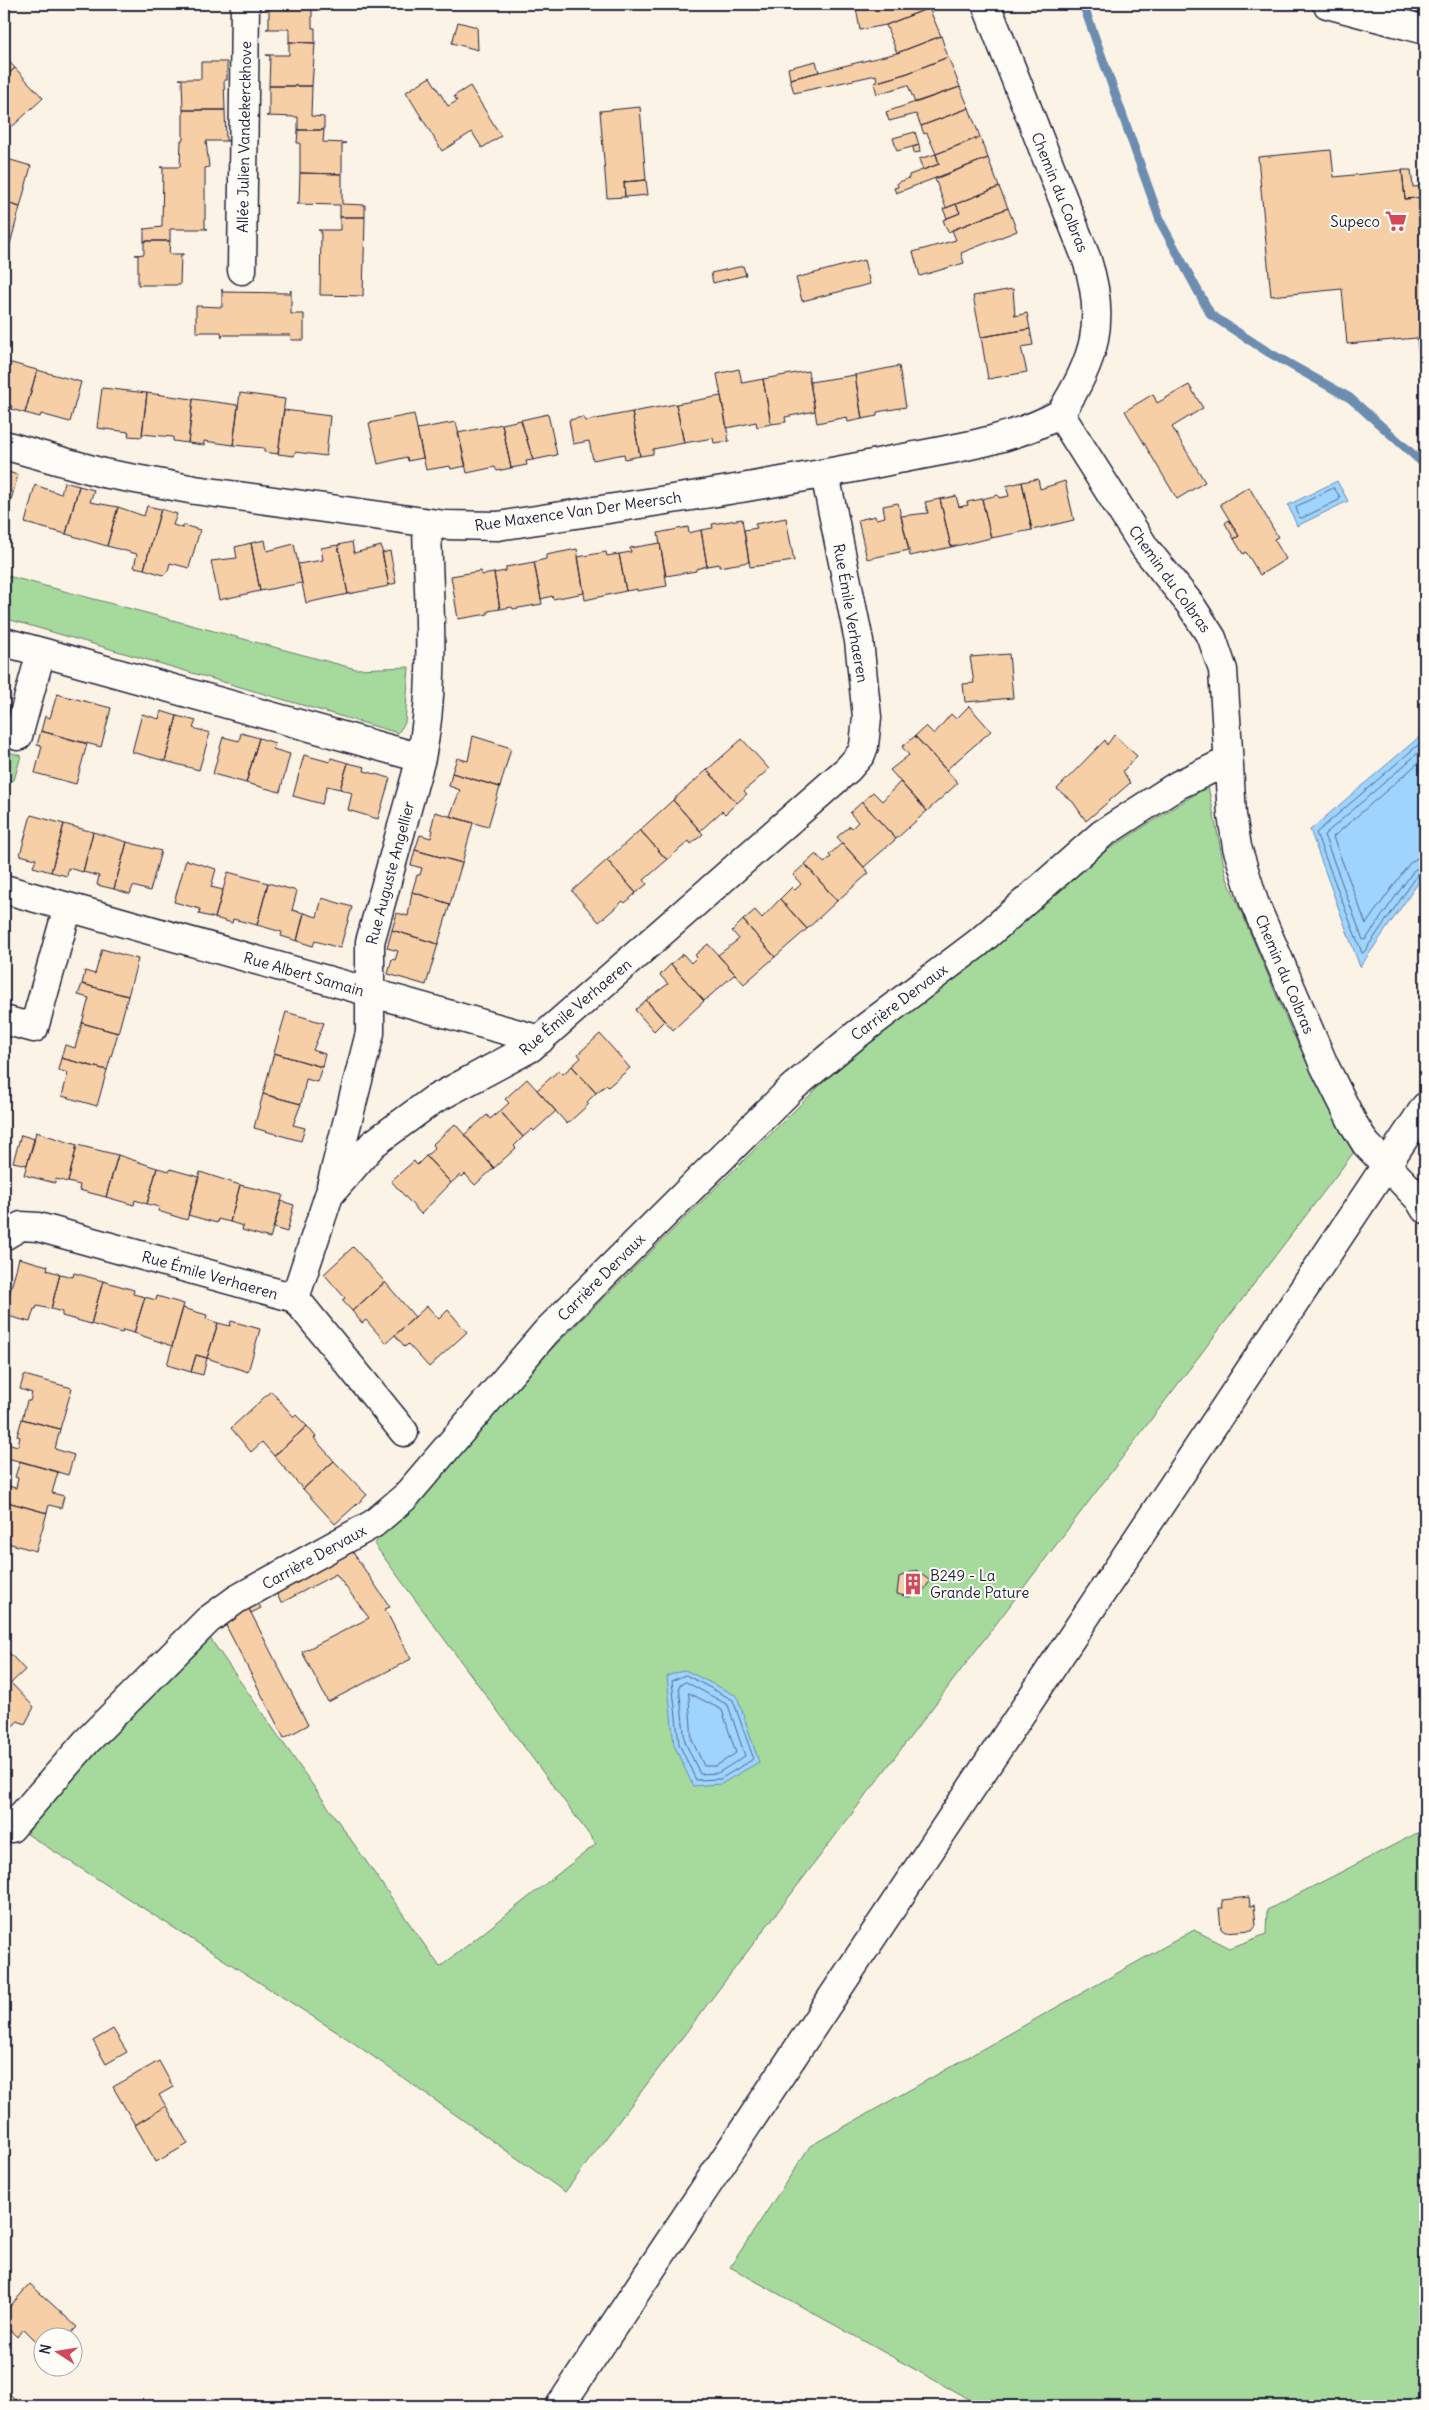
<svg xmlns="http://www.w3.org/2000/svg" width="1429" height="2410" viewBox="0 0 1429 2410" font-family="Delius,sans-serif">
	<style>
		.green { fill: #a6da9c; stroke: #647e6c }
		.water { fill: #9ed4fd; stroke: #6c8daf }
		.lines { fill: none; stroke-linecap: round; stroke-linejoin: round }
		.shore { stroke: #546989; stroke-width: 1 }
		.stream { stroke: #6c8daf; stroke-width: 9 }
		.building { fill: #f7cfa6; stroke: #22223b }
		.minor-casing { stroke: #22223b; stroke-width: 31 }
		.secondary-casing { stroke: #22223b; stroke-width: 31 }
		.minor { stroke: #fdfcf7; stroke-width: 28 }
		.secondary { stroke: #fdfcf7; stroke-width: 28 }
		.labels { text-anchor: middle; dominant-baseline: central; stroke-width: 4; stroke-linejoin: round; paint-order: stroke }
		.street-label { font-size: 15px; fill: #22223b; stroke: #fdfcf7 }
		.poi-label { font-size: 15px; fill: #22223b; stroke: #fdfcf7; text-anchor: end }
	</style>
	<rect width="100%" height="100%" fill="#fcf3e7"/>
	<filter id="ink" filterUnits="userSpaceOnUse"><feTurbulence type="fractalNoise" baseFrequency=".02" numOctaves="2"/><feDisplacementMap in="SourceGraphic" scale="10" xChannelSelector="R" yChannelSelector="G"/><feConvolveMatrix kernelMatrix="1 2 1 2 8 2 1 2 1" color-interpolation-filters="sRGB"/></filter>
	<g filter="url(#ink)">
		<path class="green" d="M4,575l352,94 53,-2 -4,56 -7,10 -394,-115z
			M4,750l17,6 -7,24 -10,2z
			M1208,786l18,90 65,154 63,122 -789,1040 -214,-151 -324,-207 49,-70 131,-130 233,333 156,-123 -222,-300 149,-167 323,-317 238,-195z
			M1425,1829v577h-444l-251,-139 80,-121 384,-216 36,18 36,-14 1,-24z"/>
		<path class="water" d="M1337,481l11,20 -51,25 -9,-21z
			M1425,732v141l-65,94 -50,-137z
			M685,1670l52,26 22,66 -38,22 -28,2 -19,-41 -7,-69z"/>
		<g class="lines">
			<path class="shore" d="M1334,488l6,9 -1,3 -37,18 -3,-1 -3,-10z
				M1425,739l-109,94 46,120 2,-1 55,-79 6,-2
				M1425,747l-101,88 39,105 3,-1 48,-69 11,-5
				M1425,757l-92,80 33,87 43,-60 8,-6 8,-1
				M686,1675l47,25 20,57 -1,3 -32,19 -24,1 -17,-36 -7,-63z
				M686,1682l42,23 17,51 -27,17 -18,1 -15,-32 -6,-56z
				M689,1693l33,17 14,43 -20,13h-12l-12,-26z"/>
			<path class="stream" d="M1083,4l78,219 50,92 57,37 82,46 75,67"/>
		</g>
		<path class="building" d="M269,4h43v24h3v15l-26,-1v-13h-23l3,-1z
			M881,4h47l1,4 -43,17 -26,5 -4,-22z
			M929,8l12,28 -44,17 -11,-28z
			M458,22l19,5 1,23 -26,-7z
			M941,36l7,21 -40,16 -31,9 -1,-7 -82,18 -4,-14 107,-26z
			M289,42l26,1 -3,43h-43l1,-30 -4,-1h23z
			M4,56l11,12 -11,10z
			M948,57l12,30 -45,16 -7,-18 -31,9 -3,-11 34,-10z
			M816,61l3,11 -29,7 -2,-11z
			M201,62h26v18h-3l1,30h-42l-1,-30 -3,-1h22z
			M15,68l28,30 -30,28 -9,-10v-38z
			M430,77l18,29 9,-5 -3,-5 16,-10 31,50 -19,12 -10,-16 -30,19 -36,-59z
			M269,86h43l-1,30 13,1v13h-26v-13l-32,-1 3,-1z
			M960,87l9,21 -48,18 -5,-12 -27,7 -3,-9z
			M640,107l6,73 -22,2 1,15 -18,1 -7,-87z
			M969,108l11,29 -44,17 -9,-21 -3,1 -3,-8z
			M183,110h42l1,30 3,1h-23l3,26 -4,1v60l3,1h-38v12h-26v-12l18,-2 1,-59 -3,-1h20l1,-27h2z
			M298,130h26l-1,12 23,1 -4,1v30l-42,-1v-30h-3z
			M915,132l4,13 -22,6 -4,-13z
			M980,137l8,21 -92,35 -2,-5 4,-1 -1,-4 12,-5v-3l30,-11 -3,-10z
			M919,145l1,7 -6,1 -1,-6z
			M1331,150l3,27 68,-7 3,29 20,-2v194l-3,1 -5,-54 -70,6 -5,-55 -71,7 -13,-139z
			M936,154l3,10 -16,6 -4,-11z
			M4,158l27,8 -11,41 -16,-5z
			M988,158l11,29 -53,21 -11,-29z
			M1402,170h9l2,17 12,-1v11l-20,2z
			M300,173l42,1v30l23,1v12h-25v-12l-44,-1 3,-1z
			M646,180l2,15 -23,2 -1,-15z
			M999,187l9,21 -60,24 -5,-12 17,-7 -4,-9z
			M4,202l16,5 -11,41 -5,-1z
			M956,204l4,9 -13,5 -4,-9z
			M1008,208l9,23 -56,22 3,10 -44,13 -7,-24 43,-12 -4,-10z
			M340,217h25l-2,79 -43,-1 1,-64 -3,-1h22z
			M144,241h26l-1,13h15l-3,1 -1,30h-42v-30h-3l9,-1z
			M4,247l5,1 -5,17z
			M864,260l6,24 -68,17 -6,-23z
			M743,266l3,9 -33,8 -2,-10z
			M222,289v3l68,1 1,-3v24h13v26h-13l-1,-5h-68v3l-1,-6h-25v-26l26,1z
			M1013,289l2,27 12,-3 3,16 -49,8 -8,-41z
			M1030,329l3,16 -12,2 6,25 -39,7 -7,-42z
			M4,361l33,9 -12,43 -14,-4 1,-3 -8,-2z
			M899,366l7,41 -29,5v4l-15,3 -7,-44z
			M739,369l3,14 21,-4 8,45 -14,3 -1,-5 -29,6 -10,-54z
			M37,370l44,12 -11,40 -29,-8 -1,3 -15,-4z
			M808,371l7,40 -30,6 1,5 -15,2 -8,-45z
			M855,375l7,44 -14,3 -1,-5 -30,6 -7,-41z
			M1189,385l14,23 -31,19 33,55 -28,17 -52,-88 28,-17 4,9z
			M102,388l45,5 -5,44 -14,-1 1,-4 -32,-4z
			M147,393l46,6 -5,44 -15,-2v-4l-31,-3z
			M240,393l45,6 -7,55 -14,-2v-4l-31,-3z
			M721,396l8,45 -15,2 -1,-5 -29,5 -8,-39z
			M193,399l45,6 -5,40 -29,-4v4l-16,-2z
			M676,404l8,39 -31,6v5l-13,2 -8,-44z
			M284,410l46,6 -4,40 -31,-4 -1,4 -16,-2z
			M632,412l8,44 -15,3 -1,-5 -31,6 -4,-19 -16,3 -4,-24 14,-3 3,4z
			M414,414l9,44 -15,3 -1,-4 -29,7 -9,-41z
			M548,414l9,41 -24,5 -12,-40z
			M521,420l12,40 -7,1 1,4 -16,3 -9,-44z
			M456,422l10,44 -15,3 -1,-3 -24,4 -9,-41z
			M502,424l9,44 -14,3 -2,-4 -28,6 -9,-40z
			M4,471l14,4 -11,39 -3,-1z
			M1038,479l2,10 25,-8 9,39 -42,10 -10,-48z
			M64,482l15,4 -13,48 -41,-11 10,-38 26,9z
			M1022,482l10,48 -41,8 -9,-39 16,-4 1,3 10,-2 -3,-10z
			M79,486l15,4 -4,12 28,5 -11,39 -41,-12z
			M1249,487l29,50 -4,2 12,20 -26,16 -14,-23 -3,2 -9,-15 5,-3 -19,-32z
			M956,496l3,11 9,-2 -1,-3 15,-3 9,39 -40,9 -11,-48z
			M940,499l11,48 -41,9 -9,-40 27,-3 -3,-11z
			M898,503l11,47 -42,9 -9,-39 17,-4 1,3 9,-2 -2,-11z
			M147,506l14,3 -17,60 -10,-2 3,-13 -30,-8 11,-39 26,9z
			M161,509l16,5 -4,11 10,3v-3l17,5 -11,38 -19,-5 -2,8 -5,4 -19,-6z
			M786,518l8,43 -44,6 -6,-37 13,-2 -2,-4z
			M742,519l7,43 -30,5v-3l-12,2 -6,-36 12,-2 -1,-4z
			M1229,520l10,16 -5,3 -9,-16z
			M688,527l1,6 12,-3 6,36 -11,3v2l-30,5 -8,-43z
			M265,540l2,11 27,-7 8,39 -42,8 -9,-48z
			M352,542l2,11 27,-7 8,40 -41,8 -10,-49z
			M251,543l9,48 -41,9 -8,-39 26,-3 -2,-11z
			M660,543l7,43 -30,5v-2l-11,2 -7,-37 12,-2 -1,-4z
			M338,545l10,49 -42,9 -8,-39 25,-4 -2,-12z
			M577,549l7,44 -31,6 -1,-3 -11,3 -7,-37 12,-3v-4z
			M390,551l6,32 -7,2 -7,-32z
			M606,552l1,4 12,-2 7,37 -41,9 -7,-43z
			M534,562l8,42 -29,5 -1,-2 -12,2 -6,-36 12,-2v-4z
			M481,571l1,4 12,-2 6,36 -12,2v3l-30,5 -7,-43z
			M1009,654l4,44 -48,4 -2,-18 11,-1 -4,-26z
			M57,694l54,14 -10,39 -60,-16 4,-15 5,2z
			M969,706l22,25 -45,39 -31,-34 11,-10 8,8 17,-20 5,5z
			M161,711l16,5 -12,45 -33,-9 10,-38 17,5z
			M177,716l19,5 -3,7 17,5 -11,37 -34,-9z
			M41,731l46,13 -11,40 -41,-11 7,-27 -5,-1z
			M241,733l18,5 -13,45 -33,-9 10,-37 16,4z
			M1114,735l23,21 -14,15 7,12 -44,38 -13,-19 -16,-13 48,-49 2,5z
			M473,736l38,12 -11,39 -48,-14 5,-15 11,3z
			M915,736l43,47 -31,28 -37,-41 19,-15 -7,-8z
			M259,738l16,5 -2,6 17,5 -10,38 -34,-9z
			M742,739l27,30 -25,22 3,3 -10,9 -30,-33z
			M304,755l26,7 1,-4 17,5 -8,26 -13,-3 -5,18 -29,-8z
			M348,763l17,4 -1,4 26,7 -12,41 -30,-9 4,-17 -12,-4z
			M707,770l30,33 -12,11 -3,-3 -22,20 -27,-31z
			M452,773l48,14 -12,40 -38,-11 10,-26 -11,-4z
			M900,782l27,29 -31,28 -34,-37 11,-10 9,9z
			M673,800l30,34 -12,10 -2,-3 -22,19 -27,-30z
			M862,802l34,37 -32,28 -27,-30 13,-11 2,2 6,-6 -8,-9z
			M435,812l38,11 -11,40 -47,-13 5,-15 11,3 2,-8 -2,-1z
			M31,815l33,9 -13,48 -18,-5 3,-8 -16,-4z
			M64,824l29,8 -10,40 -15,-4 -1,8 -16,-4z
			M640,830l27,30 -23,20 3,4 -11,9 -29,-33z
			M93,832l34,10 -13,47 -17,-4 2,-9 -16,-4z
			M127,842l34,9 -11,40 -17,-5 -3,8 -16,-5z
			M842,843l27,30 -32,28 -32,-37 11,-10 8,9 7,-6 -2,-2z
			M415,850l47,13 -12,41 -38,-12 5,-17h3l2,-7 -11,-3z
			M186,860l30,9 -5,18 12,3 -8,28 -16,-4 1,-5 -26,-7z
			M607,860l29,33 -11,10 -2,-2 -24,21 -27,-31z
			M805,864l32,37 -30,28 -27,-30 12,-12 3,3 6,-6 -8,-9z
			M228,872l40,11 -11,42 -24,-6 -1,4 -17,-5z
			M268,883l29,8 -5,19 12,3 -7,28 -16,-5 1,-4 -25,-7z
			M412,892l38,12 -12,40 -46,-14 5,-17 11,3z
			M322,898l30,9 -12,41 -25,-7 -2,5 -16,-5 7,-28 13,4z
			M780,899l27,30 -32,28 -32,-37 12,-10 7,8z
			M743,920l32,37 -31,27 -26,-29 21,-16 -7,-8z
			M392,930l46,14 -12,41 -38,-11 4,-15 3,1 3,-9 -11,-3z
			M708,944l27,30 -31,27 -33,-37 12,-10 8,9 6,-6 -2,-2z
			M102,949l36,10 -10,37 -46,-12 3,-13 10,3z
			M671,964l33,37 -31,29 -27,-30 22,-16 -8,-9z
			M82,984l46,12 -10,37 -36,-10 7,-25 -11,-3z
			M646,1000l18,21 -10,10 -19,-21z
			M286,1012l38,11 -11,27 12,4 -3,13 -48,-14z
			M82,1023l36,10 -11,37 -46,-12 4,-13 10,3z
			M600,1034l30,34 -22,19 -2,-2 -10,8 -24,-27 9,-8 -3,-4z
			M274,1053l48,14 -5,15 -11,-3 -5,25 -38,-10z
			M61,1058l46,12 -10,36 -35,-10 6,-23 -10,-3z
			M572,1066l24,27 -9,9 2,2 -22,20 -30,-34 22,-20 4,4z
			M527,1079l29,32 -22,20 -2,-2 -9,8 -23,-26 9,-8 -4,-4z
			M263,1094l38,10 -8,21 12,3 -4,13 -47,-13z
			M500,1111l23,26 -9,9 2,2 -22,20 -30,-33 23,-20 3,4z
			M455,1124l39,44 -19,17 -10,-11 -3,3 -2,-2 -9,8 -25,-27 9,-8 -2,-4z
			M36,1132l41,13 -9,37 -12,-3 -1,4 -31,-8z
			M21,1135l14,4 -8,26 -14,-3z
			M77,1145l41,10 -12,42 -27,-7 1,-5 -12,-3z
			M118,1155l39,13 -10,36 -12,-4 -1,5 -28,-8z
			M426,1156l25,27 -30,31 -30,-33 23,-20 3,4z
			M157,1168l13,3v-2l29,8 -12,43 -29,-9 1,-4 -12,-3z
			M200,1172l40,13 -10,37 -12,-3 -1,4 -29,-8z
			M240,1185l43,10 -13,43 -28,-8 1,-4 -13,-4z
			M281,1201l13,4 -7,27 -13,-4z
			M353,1247l32,35 -33,29 -10,-11 3,-2 -21,-24z
			M19,1258l29,8 -1,4 13,4 -9,35 -14,-3 -1,3h-2l-4,13 -26,-7z
			M74,1273l29,8 -12,43 -29,-8v-4l-11,-3 9,-35 13,3z
			M103,1281l31,9 -1,4 12,3 -11,36 -11,-3 -1,3 -31,-9z
			M385,1282l30,35 -29,26 -20,-23 -4,3 -10,-12z
			M157,1296l27,8 -12,42 -38,-13 11,-36 11,3z
			M427,1306l12,13 9,-9 19,22 -38,35 -21,-23 -3,3 -10,-12z
			M183,1308l24,7 -1,4 12,4 -11,35 -11,-3 -5,17 -24,-7z
			M231,1321l29,8 -12,43 -41,-14 11,-35 12,3z
			M196,1355l11,3 -4,17 -12,-3z
			M24,1375l48,13 -12,41 -38,-10 5,-18h3l2,-8 -12,-4z
			M271,1391l23,26 2,-2 11,11 -33,30 -12,-14 -11,10 -20,-24z
			M22,1419l38,10 -5,20 19,6 -6,20 -64,-18 2,-14 12,3 2,-9 -3,-1z
			M307,1426l9,11 -2,1 20,23 -31,28 -29,-33z
			M20,1461l38,11 -6,21 12,3 -3,12 -12,-3 -2,8 -43,-12v-16l12,3 2,-10 -3,-1z
			M334,1461l33,34 -32,29 -32,-35z
			M4,1501l43,12 -11,38 -32,-9v-18l4,-9 -4,-1z
			M350,1548l40,59 -5,2 26,50 -83,43 -26,-50 67,-34 -33,-44 -55,29 -6,-13z
			M916,1570l14,11 -7,10 -14,6 -12,-3 2,-17z
			M256,1600l5,8 -10,5 -4,-8z
			M247,1605l61,120 -24,13 -62,-120z
			M4,1647l21,23 -14,13 23,24 -9,17 -7,-3 -14,13z
			M1249,1897l1,9 4,-1 2,20 -4,5 -27,2 -4,-3 -2,-21h4l-1,-8z
			M113,2029l14,23 -21,12 -13,-23z
			M159,2061l14,26 -14,8 7,11 -31,19 -22,-38z
			M166,2106l22,38 -32,18 -21,-37z
			M30,2284l47,43 -10,11h-25v9l-18,-18 -7,8 -7,-7 -4,5 -2,-1v-21z
			M4,2388l12,12 -6,6h-6z"/>
		<g class="lines">
			<g class="minor-casing">
				<path id="minor" d="M986,4l101,256c20,62 7,101 -27,154l85,134 45,56 22,34 11,32 9,145 5,32 17,55 70,163 29,58 13,21 53,55 6,10
					M242,270l3,-266
					M4,445l99,28 92,17 250,35 53,1c132,-21 265,-39 395,-66 57,-11 115,-18 167,-46
					M4,642l37,10 -23,84
					M41,652l380,106
					M4,889l536,151
					M4,1020l30,8 34,-121
					M331,1186l39,-153v-91l51,-184c16,-77 7,-158 6,-235
					M4,1236l17,-10 17,1 257,71 34,-103 44,-51 60,-44 97,-52 318,-279 13,-15 3,-8 3,-29 -8,-76 -34,-167
					M295,1298l109,134
					M11,1828l76,-87 121,-121 29,-21 136,-75 32,-27 141,-165 246,-244 64,-53 122,-92 124,-109 76,-49 50,-24"/>
			</g>
			<g class="secondary-casing">
				<path id="secondary" d="M1327,4l98,26
					M560,2406l865,-1299"/>
			</g>
			<use href="#minor" class="minor"/>
			<use href="#secondary" class="secondary"/>
		</g>
	</g>
	<defs>
		<g id="supermarket-bare" transform="scale(1.725)"><path d="M-6-5.5h2.5l.6 2H6L4.5 2H-2.5L-4.4-4H-6ZM-1.5 3.2a1.3 1.3 0 1 0 .1 0ZM3 3.2a1.3 1.3 0 1 0 .1 0Z" fill="#d1495b" stroke="#fdfcf7" stroke-width="2.5" paint-order="stroke"/></g>
		<g id="building-bare" transform="scale(1.725)"><path d="M-4-6H4V6H1V3H-1V6H-4ZM-2.5-4.3h1.7v1.8h-1.7ZM.8-4.3h1.7v1.8H.8ZM-2.5-1h1.7V.8h-1.7ZM.8-1h1.7V.8H.8Z" fill="#d1495b" stroke="#fdfcf7" stroke-width="2.5" paint-order="stroke"/></g>
	</defs>
	<g fill-rule="evenodd">
		<use href="#supermarket-bare" x="1396" y="221"/>
		<use href="#building-bare" x="913" y="1584"/>
	</g>
	<g class="labels">
		<g class="street-label">
			<text transform="translate(244 137) rotate(-89)">Allée Julien Vandekerckhove</text>
			<text transform="translate(1060 192) rotate(68)">Chemin du Colbras</text>
			<text transform="translate(578 511) rotate(-8)">Rue Maxence Van Der Meersch</text>
			<text transform="translate(1170 579) rotate(54)">Chemin du Colbras</text>
			<text transform="translate(851 613) rotate(80)">Rue Émile Verhaeren</text>
			<text transform="translate(390 873) rotate(-75)">Rue Auguste Angellier</text>
			<text transform="translate(304 974) rotate(16)">Rue Albert Samain</text>
			<text transform="translate(1285 974) rotate(67)">Chemin du Colbras</text>
			<text transform="translate(899 1002) rotate(-37)">Carrière Dervaux</text>
			<text transform="translate(575 1007) rotate(-40)">Rue Émile Verhaeren</text>
			<text transform="translate(210 1275) rotate(16)">Rue Émile Verhaeren</text>
			<text transform="translate(601 1277) rotate(-45)">Carrière Dervaux</text>
			<text transform="translate(314 1557) rotate(-29)">Carrière Dervaux</text>
		</g>
		<g class="poi-label">
			<text x="1380" y="221">Supeco</text>
			<text x="930" y="1575" text-anchor="start">B249 - La<tspan x="930" dy="17">Grande Pature</tspan></text>
		</g>
	</g>
	<rect width="1429" height="2410" fill="none" stroke="#fdfcf7" stroke-width="20"/>
	<rect x="10" y="10" width="1409" height="2390" fill="none" stroke="#22223b" stroke-width="2" filter="url(#ink)"/>
	<g transform="translate(58 2352) rotate(282)"><circle r="24" fill="#fdfcf7" stroke="#a5a5ac"/>
	<path d="M0-4L9 19L0 12L-9 19Z" fill="#d1495b"/>
	<text y="-8" font-size="14" font-weight="bold" text-anchor="middle" fill="#22223b">N</text>
	</g>
</svg>
